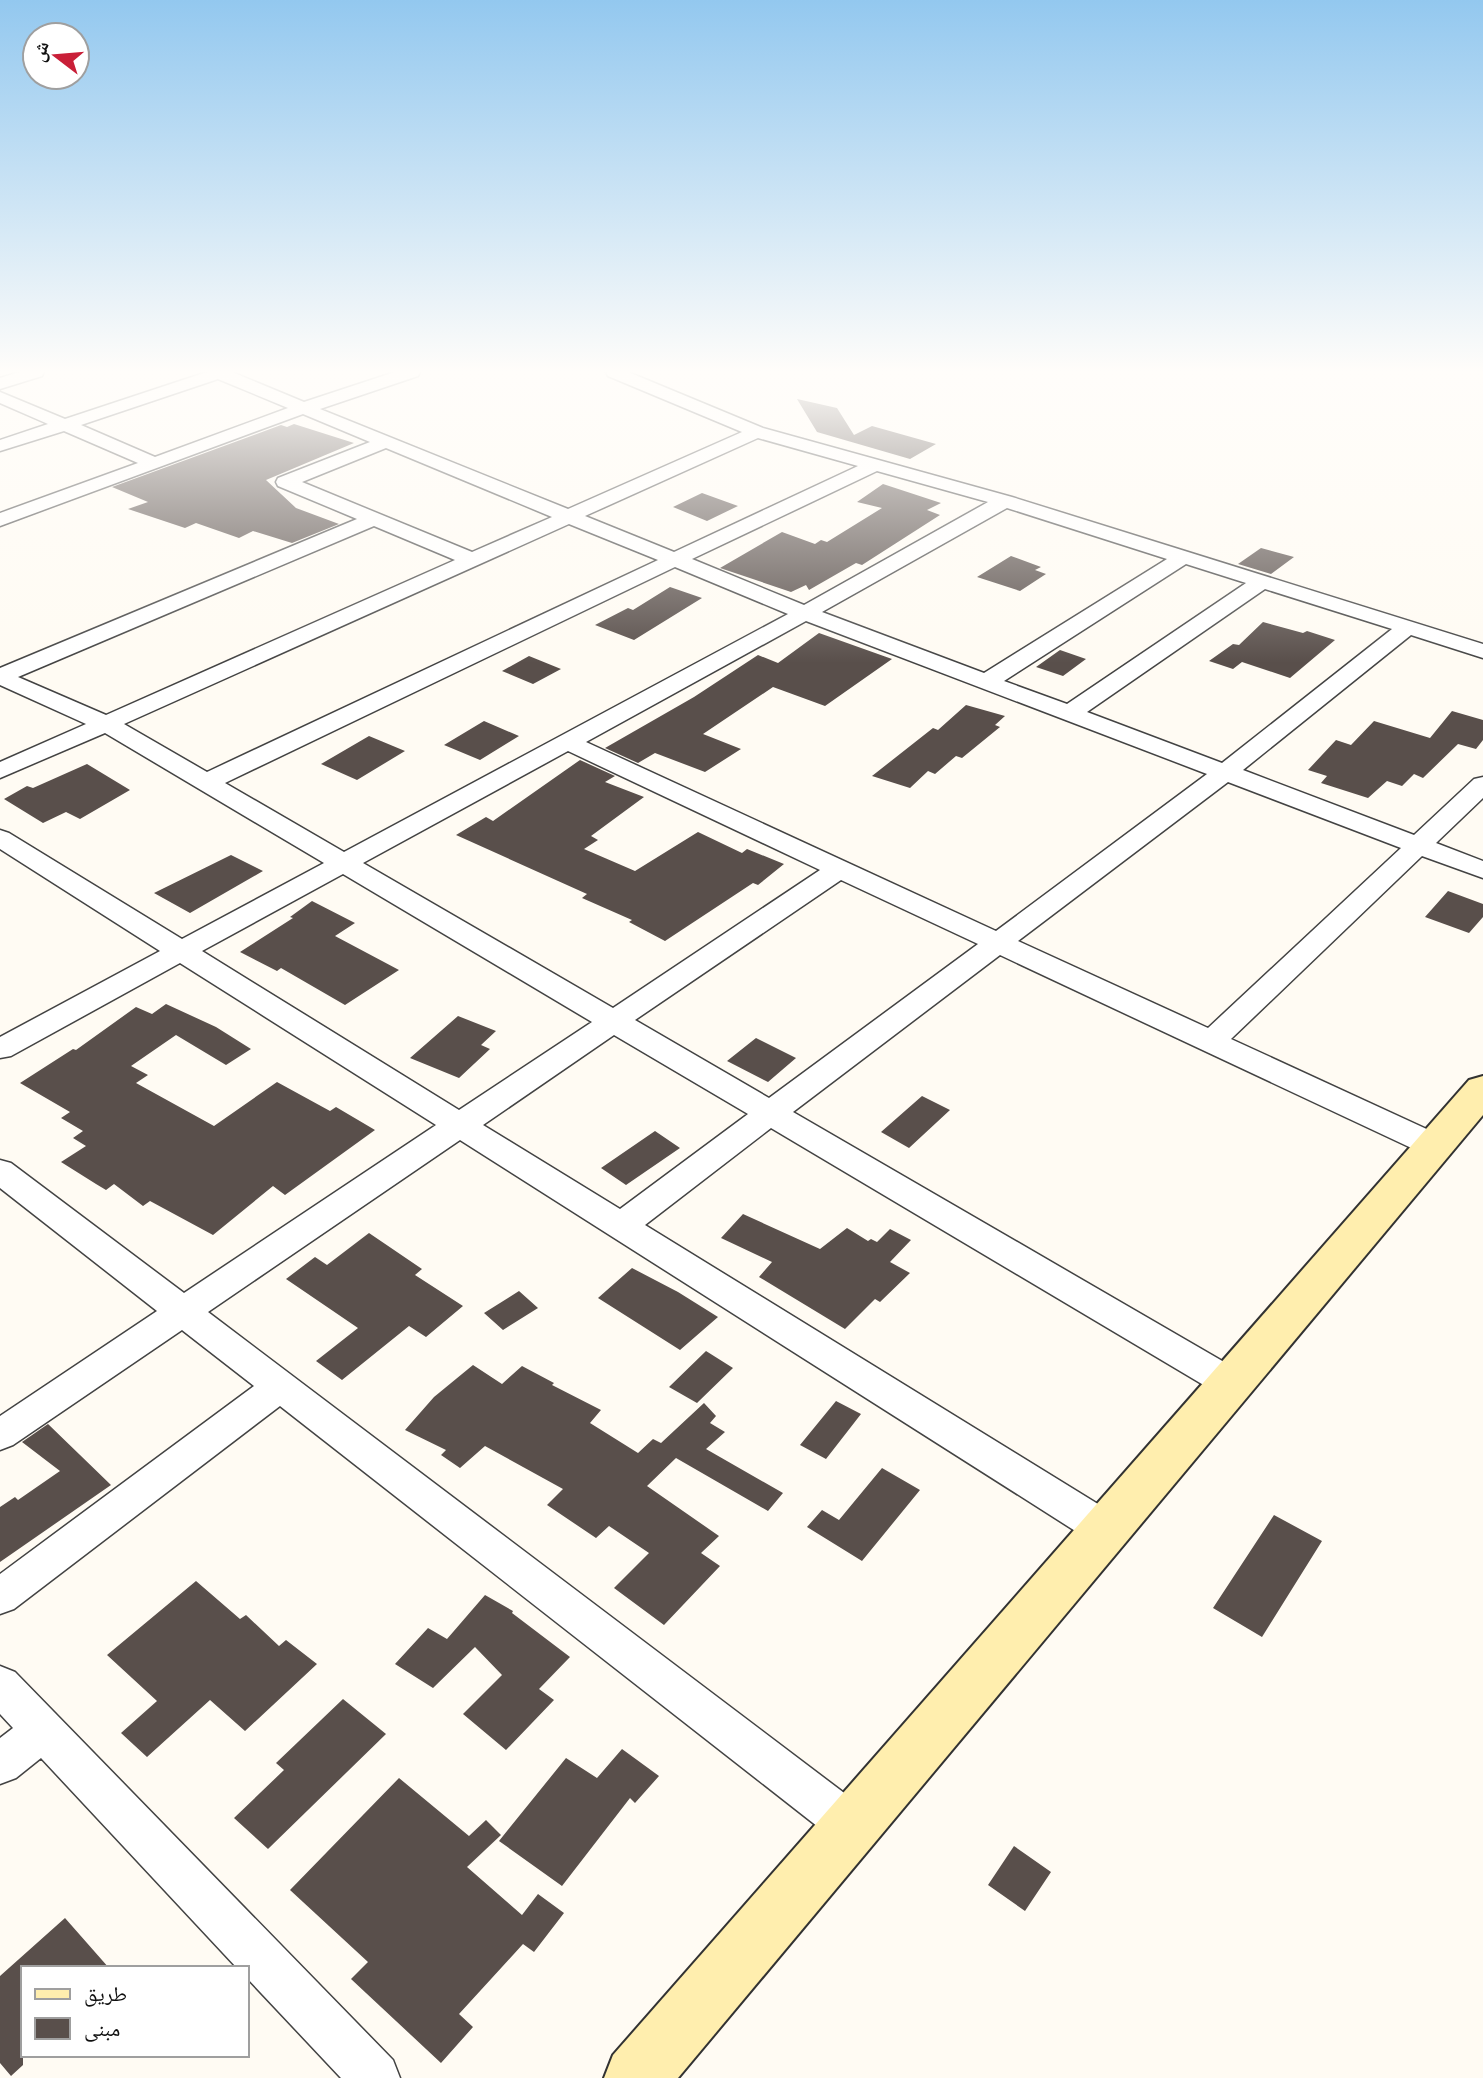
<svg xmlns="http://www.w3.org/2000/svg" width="1483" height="2078" viewBox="0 0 1483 2078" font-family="Literata,'Noto Naskh Arabic',serif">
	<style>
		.building { fill: #594f4b }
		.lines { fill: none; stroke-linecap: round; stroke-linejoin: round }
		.minor-casing { stroke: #434343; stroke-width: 3 }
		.secondary-casing { stroke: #323232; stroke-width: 4 }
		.minor { fill: #fff; fill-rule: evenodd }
		.secondary { fill: #ffeeae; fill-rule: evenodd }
	</style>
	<rect width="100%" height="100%" fill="#fffbf3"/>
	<path class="building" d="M797,399l40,9 17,27 18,-9 64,18 -26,15 -93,-27z
		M294,424l60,19 -88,37 30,28 43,16 -47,19 -39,-12 -14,7 -43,-15 -11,5 -57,-19 20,-7 -36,-15 169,-62 6,2z
		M883,484l58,19 -14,7 13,5 -78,50 -6,-2 -47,27 -3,-5 -15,7 -71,-24 62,-36 33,12 6,-4 6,2 55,-34 -25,-6z
		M702,493l36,13 -31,15 -34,-14z
		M1261,548l33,9 -23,17 -33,-10z
		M1011,556l30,11 -6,3 11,4 -26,17 -43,-14z
		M670,587l32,11 -68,42 -39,-15 33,-17 5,2z
		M1263,622l40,11 4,-2 28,9 -45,38 -48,-16 -9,7 -24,-8 24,-17 6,1z
		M819,633l73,26 -67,47 -52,-19 -70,47 38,15 -36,23 -50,-19 -17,10 -33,-15 89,-51 64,-42 20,8z
		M1060,650l26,9 -23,17 -27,-9z
		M529,656l32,13 -28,15 -31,-13z
		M966,705l39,11 -10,9 5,2 -38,31 -6,-2 -21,18 -7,-3 -18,17 -38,-12 61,-48 5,2z
		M1452,711l31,9v20l-7,9 -18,-5 -35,34 -9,-4 -12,12 -15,-5 -19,17 -47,-15 6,-7 -19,-6 28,-30 15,5 23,-24 56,17z
		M484,721l35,15 -39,24 -36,-15z
		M369,736l36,15 -48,29 -36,-16z
		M580,760l35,16 -10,6 39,15 -53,39 7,4 -14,9 51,22 63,-39 44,21 5,-4 37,15 -26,21 -5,-2 -88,58 -36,-19 3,-2 -50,-22 5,-4 -131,-59 30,-18 7,4z
		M87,764l43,26 -50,29 -14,-7 -23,11 -39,-24 23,-13 6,2z
		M231,855l32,16 -73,42 -36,-20z
		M1448,891l35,13v13l-14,16 -44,-16z
		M312,901l43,22 -20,13 64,34 -54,35 -64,-37 -4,3 -37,-19 53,-34 -3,-1z
		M166,1004l50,23 35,22 -25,16 -50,-30 -45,31 17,9 -12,8 78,43 63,-44 53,29 6,-4 39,23 -90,65 -12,-9 -60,49 -63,-34 -7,5 -29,-22 -8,6 -10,-6 -35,-22 25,-16 -13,-8 10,-7 -22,-13 9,-6 -50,-29 53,-34 3,1 60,-43 16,7z
		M458,1016l38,15 -15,14 9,4 -31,29 -49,-20z
		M756,1038l40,20 -28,24 -41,-21z
		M922,1096l28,14 -41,38 -28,-16z
		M655,1131l25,17 -54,37 -25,-17z
		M743,1214l77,35 27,-21 21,13 3,-2 6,3 13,-13 21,11 -21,22 20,11 -30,29 -5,-3 -30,30 -86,-52 13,-15 -51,-24z
		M369,1233l53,36 -7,6 48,31 -37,31 -17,-11 -67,54 -26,-19 42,-33 -72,-49 29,-22 12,8z
		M632,1268l46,24 40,25 -38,33 -82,-52z
		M519,1291l19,17 -35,22 -19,-17z
		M706,1351l27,17 -36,35 -28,-16z
		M473,1365l29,19 20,-18 32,17 -2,2 49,25 -11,13 48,30 15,-14 8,4 43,-40 12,13 -6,7 15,9 -19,17 77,44 -15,18 -92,-53 -29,28 72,50 -18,17 19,13 -56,59 -50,-37 35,-35 -40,-27 -13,12 -49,-33 16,-16 -78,-43 -25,22 -19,-13 5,-5 -41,-20 29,-33z
		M836,1401l25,13 -35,45 -26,-14z
		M48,1424l63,61 -111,77v-55l15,-10 3,3 42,-29 -38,-29z
		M882,1468l38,22 -58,71 -55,-34 15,-17 17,10z
		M1274,1515l48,26 -60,96 -49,-29z
		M196,1581l44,38 6,-4 33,31 7,-6 31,24 -72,67 -35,-31 -63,57 -26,-24 36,-32 -50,-46z
		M485,1595l28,16 -1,2 58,44 -31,32 15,11 -48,50 -43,-36 39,-39 -27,-28 -42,41 -38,-24 33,-36 19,11z
		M343,1699l43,35 -118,115 -34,-31 50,-48 -8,-7z
		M622,1749l37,27 -24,27 -5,-5 -68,88 -63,-45 67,-83 31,20z
		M399,1778l70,58 17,-16 15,15 -34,32 55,48 16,-21 26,19 -30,39 -11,-8 -64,70 14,13 -32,36 -90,-84 17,-17 -78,-72z
		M1014,1846l37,26 -26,39 -37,-26z
		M65,1918l44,50h-86v97l-12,11 -11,-13v-87z"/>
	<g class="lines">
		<g class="minor-casing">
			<path id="minor" d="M19,372h25l-2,4 -42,13v-11z
				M207,372h25l72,30 91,-30h25l-2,4 -98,33 248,100 174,-77 -134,-56 -2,-4h22l135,56 249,69 471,147v14l-72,-23 -168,135 171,65 60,-56 9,-2v21l-47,45 47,18v17l-61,-22 -191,183 213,98 5,8 -5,8 -11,3 -11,-3 -422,-198 -207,157 450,261 5,10 -5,10 -13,4 -13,-4 -446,-265 -126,97 474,292 6,12 -6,12 -14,4 -14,-4 -631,-401 -252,172 660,499 7,15 -7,15 -16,6 -16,-6 -556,-435 -266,203 -14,5v-40l254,-188 -72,-56 -169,115 -13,5v-34l157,-105 -157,-123v-28l11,3 173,130 252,-168 -256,-162 -169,93 -11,2v-21l160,-86 -160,-102v-19l9,3 173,106 142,-76 -219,-130 -105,45v-16l86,-38 -86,-39v-17l357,-149 -79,-33 -2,-4 2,-4 92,-36 -67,-28 -303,112v-13l138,-50 -74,-32 -64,20v-11l48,-16 -48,-21v-11l65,27zM218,379l70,29 -133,49 -74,-32zM758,438l100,28 -184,86 -89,-36zM386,448l166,69 -80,35 -170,-70zM877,471l111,31 -184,103 -112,-46zM1007,508l160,51 -183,114 -162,-61zM569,524l89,36 -451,212 -83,-48zM374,526l81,34 -349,155 -88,-38zM1186,564l60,19 -179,121 -63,-23zM675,567l113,47 -444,238 -119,-69zM1265,589l127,40 -170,134 -135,-51zM806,621l401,153 -211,157 -410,-189zM568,751l252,119 -207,138 -250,-145zM1228,782l173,66 -193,180 -190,-87zM343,874l249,148 -133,88 -257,-159zM841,880l137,64 -209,154 -134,-78zM614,1035l134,79 -128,95 -137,-84z
				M0,1666l15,6 378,388 7,18h-59l-94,-100v-10h-10l-196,-210 -25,20 -16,6v-46l13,-10 -13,-14z"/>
		</g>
		<g class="secondary-casing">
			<path id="secondary" d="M1483,1076v39l-805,963h-74l9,-23 856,-975z"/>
		</g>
		<use href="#minor" class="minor"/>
		<use href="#secondary" class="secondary"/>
	</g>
	<linearGradient id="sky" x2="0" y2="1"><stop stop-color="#93c8ef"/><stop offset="0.56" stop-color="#fffdfa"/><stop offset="1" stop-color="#fffdfa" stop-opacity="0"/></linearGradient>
	<rect width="1483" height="663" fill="url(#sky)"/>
	<rect x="21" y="1966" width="228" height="91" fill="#ffffff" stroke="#9f9f9f" stroke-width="2"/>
	<rect x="35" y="1989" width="35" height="10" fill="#ffeeae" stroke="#9f9f9f" stroke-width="2"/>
	<text x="84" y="2001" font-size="21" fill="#101010">طريق</text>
	<rect x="35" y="2018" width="35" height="21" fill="#594f4b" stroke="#9f9f9f" stroke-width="2"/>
	<text x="84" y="2036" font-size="21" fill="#101010">مبنى</text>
	<g transform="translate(56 56) rotate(286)"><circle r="33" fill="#ffffff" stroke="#9f9f9f" stroke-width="2"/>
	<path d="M0-5L12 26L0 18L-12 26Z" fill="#c91f38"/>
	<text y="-10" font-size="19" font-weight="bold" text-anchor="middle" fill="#101010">ش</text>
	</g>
</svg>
